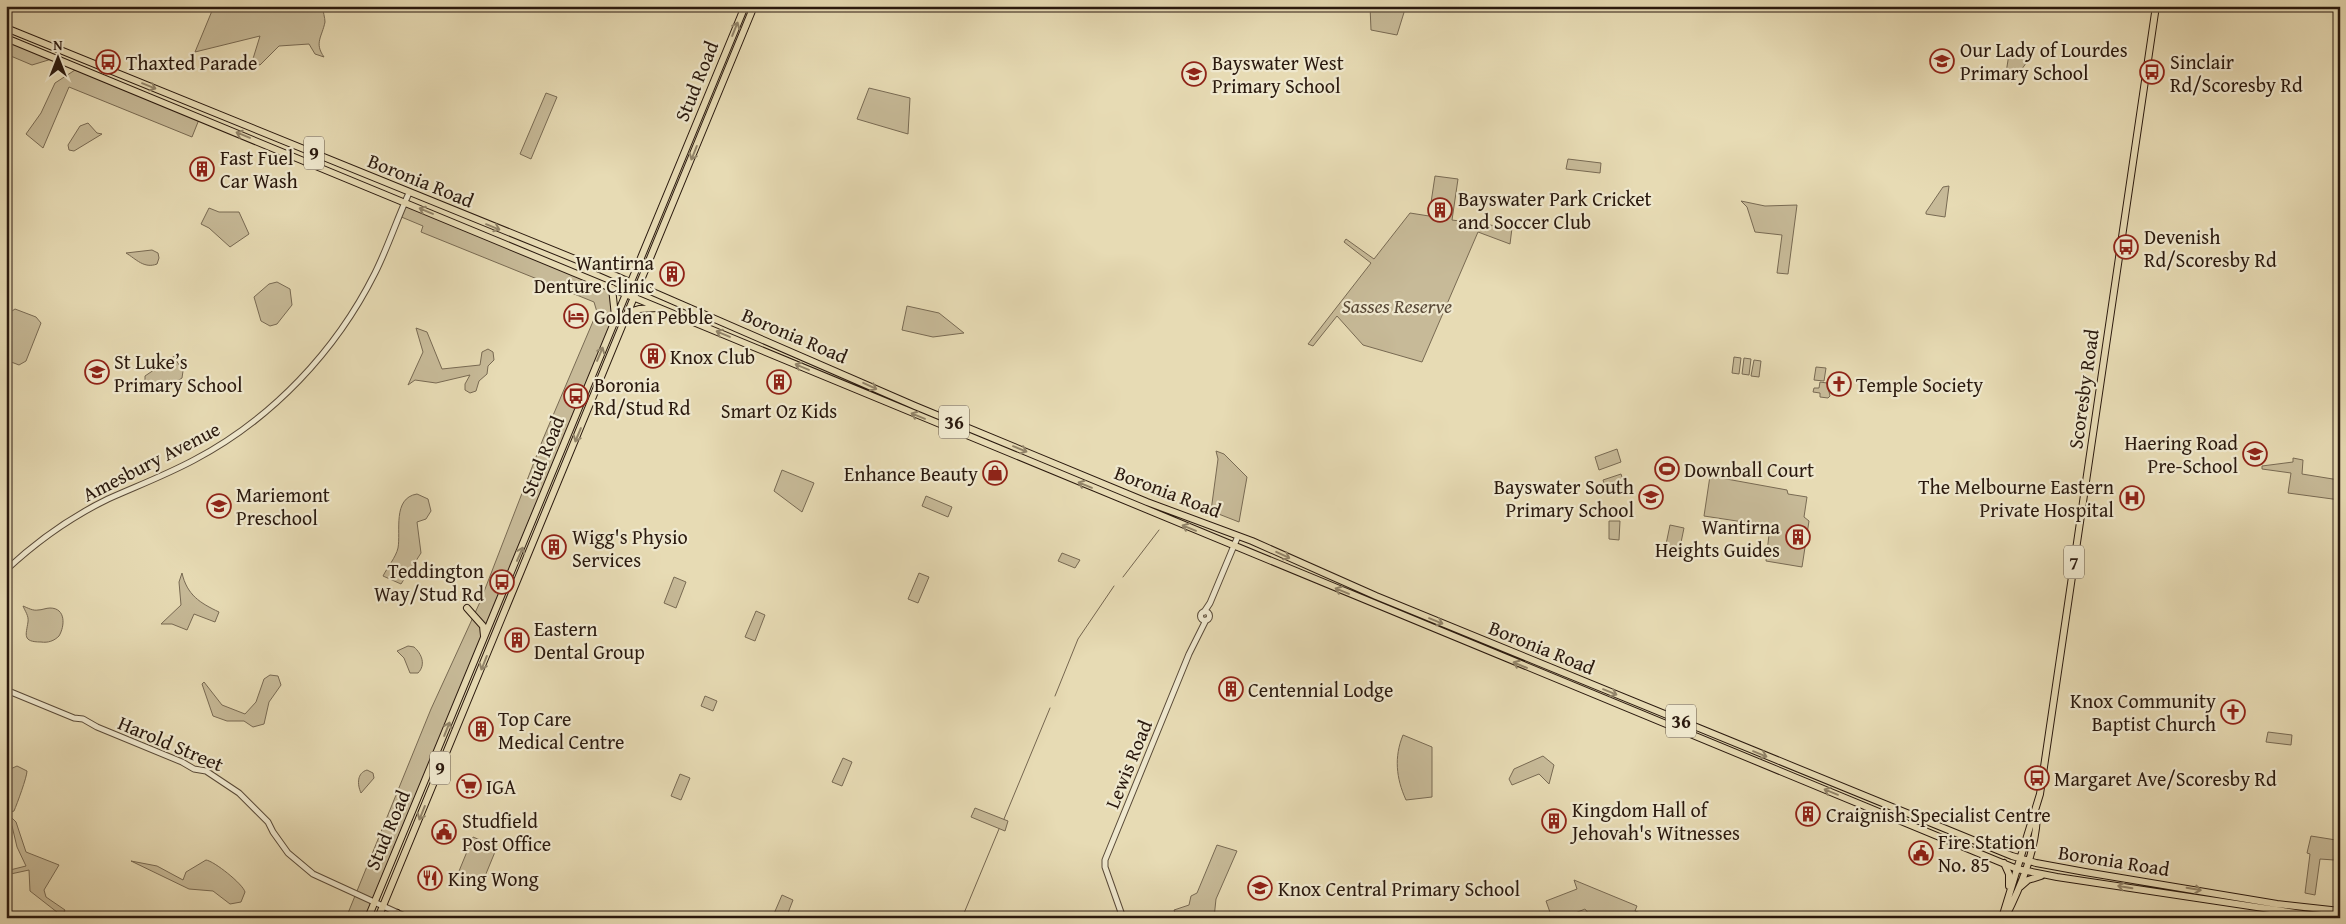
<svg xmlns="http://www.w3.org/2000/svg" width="2346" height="924" viewBox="0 0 2346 924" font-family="'Gentium Book Plus',serif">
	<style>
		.green { fill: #c7ba98; stroke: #786a53 }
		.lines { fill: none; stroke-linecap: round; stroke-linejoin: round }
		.stream { stroke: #756650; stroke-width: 1 }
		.minor-casing { stroke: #594a38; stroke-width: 7 }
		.major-casing { stroke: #2a190e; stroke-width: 8 }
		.minor { stroke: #efe8ce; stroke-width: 5 }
		.major { stroke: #e7dbb4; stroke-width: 6 }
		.oneway { stroke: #928469 }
		.labels { text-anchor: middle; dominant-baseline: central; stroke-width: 4.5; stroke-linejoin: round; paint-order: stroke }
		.shield { fill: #efe8ce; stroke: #655748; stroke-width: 1 }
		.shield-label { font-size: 19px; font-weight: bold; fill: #2a190e }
		.poi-label { font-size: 20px; fill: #2a190e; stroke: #efe8ce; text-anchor: start }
		.street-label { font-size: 20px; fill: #2a190e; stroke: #efe8ce }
		.park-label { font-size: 20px; font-style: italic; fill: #594937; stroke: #efe8ce }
	</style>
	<rect width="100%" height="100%" fill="#e7dbb4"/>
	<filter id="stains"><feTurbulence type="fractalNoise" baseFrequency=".004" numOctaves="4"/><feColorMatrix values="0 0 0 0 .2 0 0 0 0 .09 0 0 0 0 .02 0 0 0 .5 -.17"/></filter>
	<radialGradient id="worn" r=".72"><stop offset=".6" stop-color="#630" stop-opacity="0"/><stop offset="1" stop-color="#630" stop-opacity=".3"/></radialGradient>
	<path class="green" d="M214,6h108c1,5 3,12 3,16 -3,15 -11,21 -1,35l-9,-3 -6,-10 -30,2 -19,19 -8,-3 8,-26 -65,16z
		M1370,6h36l-9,29 -26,-5z
		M6,38l49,20 -23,7 -26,-11z
		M2009,54l21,4 -18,24 -7,-3z
		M75,70l12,1 113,46 -8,20 -123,-50 -26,61 -17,-14 15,-21 14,-30z
		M869,88l41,10 -2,36 -51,-15z
		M546,93l11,4 -26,62 -11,-5z
		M88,123l9,10 5,1 -28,17 -5,-1 -1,-5 12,-19z
		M1568,159l33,4 -1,10 -34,-4z
		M1435,176l23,3 -6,41 60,8 -2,16 -32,-12 -56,130 -59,-17 -26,-29 -24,30 -5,-2 63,-81 -27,-21 2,-3 28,20 36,-46 19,3z
		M1949,186l-4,31 -19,-3v-2l17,-25z
		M1741,201l24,5 32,-1 -9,69 -11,-1 5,-38 -27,-3 -8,-25z
		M405,202l207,86 4,29 -248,601h-22l85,-209 49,-107 63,-163 54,-127 -3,-10 -173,-70 2,-6 -24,-10z
		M209,208l10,4h20l10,22 -19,13 -21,-19 -8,-4z
		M152,250l6,3 1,5 -2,6c-13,5 -21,-5 -31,-11z
		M277,282l13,7 2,16 -15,19 -7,2 -9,-5 -7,-24 15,-13z
		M907,306l32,7 25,20 -31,4 -31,-7z
		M15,309l21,8 5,6 -15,38 -7,4 -13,-5v-45z
		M416,328l11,4 15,37 38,-4 2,-13 6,-3 5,3 1,8 -6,6 -1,8 -8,7 -3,10 -6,2 -5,-3v-6l5,-9 -34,8 -21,-3 -7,5 15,-33z
		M176,355l2,3 -2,2 7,11 -1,7 -22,15h-7l-8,-12v-5z
		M1734,357l7,1 -2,16 -7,-1z
		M1744,358l7,1 -2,16 -7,-1z
		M1754,360l7,1 -2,16 -8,-1z
		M1816,367l10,1 -2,13 -10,-1z
		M1820,382l7,1 3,13 -2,2 -8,-1v-4l-7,-1 1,-4h5z
		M1617,449l4,13 -22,8 -4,-13z
		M1216,451l8,3 23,23 -8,45 -28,-11 7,-52z
		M2293,458l10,2 -1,14 37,6 -2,11 3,1v8l-52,-7 3,-20 -29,-4v-3l31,-4z
		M782,470l32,13 -12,29 -28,-21z
		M1621,474l3,9 -18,7 -3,-10z
		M1710,476l77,14 1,4 19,3 -3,20 5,4 -7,46 -36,-6 4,-35 -66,-10z
		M417,494l11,5 3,12 -5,8 -9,3 4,31 -20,31 -18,-8c4,-8 13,-19 15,-28 3,-16 -6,-50 19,-54z
		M926,496l26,11 -4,10 -26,-11z
		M1609,521h11l-1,19 -10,-1z
		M1670,525l14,3 -6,29 -14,-3z
		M1062,553l18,7 -5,8 -17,-7z
		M182,573c5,22 18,30 37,39l-4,10 -21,-8 -7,16 -15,-6h-11l20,-19 -2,-23z
		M919,573l10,4 -11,26 -10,-4z
		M674,577l12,5 -10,26 -12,-5z
		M23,606c5,2 10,5 15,4 4,0 8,-2 12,-2 16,0 15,18 9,28 -5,5 -11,7 -18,6 -19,0 -15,-7 -13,-20 1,-6 -3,-11 -5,-16z
		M756,611l9,4 -10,26 -10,-4z
		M408,646l6,1c8,7 12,18 4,26h-8l-6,-15 -7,-7z
		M270,675l8,1 3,9 -12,17 -5,22 -11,3 -9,-6h-17l-14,-5 -11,-32 2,-2 18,23 23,9 11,-12 8,-23z
		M705,696l12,5 -4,10 -12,-5z
		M2268,732l24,3 -1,10 -25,-3z
		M1403,735l29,12v50l-26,3c-10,-22 -12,-43 -3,-65z
		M1543,756l11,9 -5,19 -10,-10 -27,11 -3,-6 5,-10z
		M843,758l9,4 -10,24 -10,-4z
		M17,766l10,5c0,6 -10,33 -13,40l-8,3v-43z
		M367,770l6,3 1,5 -13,15c-4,-9 -4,-20 6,-23z
		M680,774l10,4 -9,22 -10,-4z
		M975,808l33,13 -3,10 -34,-14z
		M11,817l5,5 10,30 33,13 -15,25 2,7 19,13 -3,6 -32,-25 -1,-21 -23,5v-4l20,-5 -9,-19 -5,-21 -4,-6z
		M2311,836l25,4 -2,20 -14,-1 -5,36 -10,-2 5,-39 -3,-1z
		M473,837l24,10 -16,39 -24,-10z
		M1217,845l20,6 -21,48 -2,19h-37l-3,-8 15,-5 2,-9 6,-3z
		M206,860c8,1 37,24 39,32l-4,10 -11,2 -17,-13 -24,-2 -58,-28 26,5 26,14 3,-8z
		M1574,880l63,26 -2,5 18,7h-61l-7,-9 -22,9h-11l-6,-17 31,-12z
		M782,895l11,5 -7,18 -13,-2z"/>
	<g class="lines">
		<path class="stream" d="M1123,577l36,-47
			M1055,696l23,-57 36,-53
			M1004,819l46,-111
			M962,918l37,-89"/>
		<g class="minor-casing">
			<path id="minor" d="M6,570c30,-28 65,-53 102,-71 29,-13 58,-24 86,-39 78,-41 142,-109 181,-187 13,-26 22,-54 34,-80
				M1200.5 616a4.5 4.5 0 1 1 9 0a4.5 4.5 0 1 1-9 0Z
				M1204,612l6,-9 28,-67
				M6,690l68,28 9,1 14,8 85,35 12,7 12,2 33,22 29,29 5,10 15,21 25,21 96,44
				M1123,918l-18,-51v-7l84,-206 17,-34"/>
		</g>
		<g class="major-casing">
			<path id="major" d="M6,28l596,242 313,136 232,96 105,39 124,55 636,260 24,7 49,9 192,32 63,7
				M6,38l2011,831 40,8 272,41
				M612,288l3,28
				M629,312l10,-3 19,-1
				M467,608l16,18 1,10
				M1992,847l22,-1 13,-5
				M2004,863l5,11v12
				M2020,887l8,-7 13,-4
				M368,918l377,-912
				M378,918l376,-912
				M387,918l10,-5
				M2002,918l38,-124 116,-788
				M2005,918c16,-32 30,-65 32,-101"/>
		</g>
		<use href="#minor" class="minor"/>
		<use href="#major" class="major"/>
	</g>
	<defs><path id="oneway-shaft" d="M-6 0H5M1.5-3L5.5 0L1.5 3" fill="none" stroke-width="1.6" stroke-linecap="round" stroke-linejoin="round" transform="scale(1.25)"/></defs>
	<g class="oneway">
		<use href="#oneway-shaft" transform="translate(735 29) rotate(-68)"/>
		<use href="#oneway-shaft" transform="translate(149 86) rotate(22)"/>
		<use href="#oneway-shaft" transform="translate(243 135) rotate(-158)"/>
		<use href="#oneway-shaft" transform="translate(694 153) rotate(112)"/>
		<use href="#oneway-shaft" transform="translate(426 211) rotate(-157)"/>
		<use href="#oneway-shaft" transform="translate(493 227) rotate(22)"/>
		<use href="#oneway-shaft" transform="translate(723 334) rotate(-157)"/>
		<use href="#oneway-shaft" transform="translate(600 354) rotate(-67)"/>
		<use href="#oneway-shaft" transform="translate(802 367) rotate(-157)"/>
		<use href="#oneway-shaft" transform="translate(870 386) rotate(25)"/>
		<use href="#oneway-shaft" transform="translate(918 416) rotate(-158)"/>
		<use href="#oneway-shaft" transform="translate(578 435) rotate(113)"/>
		<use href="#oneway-shaft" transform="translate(1020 449) rotate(22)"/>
		<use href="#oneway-shaft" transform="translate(1085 485) rotate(-158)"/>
		<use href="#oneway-shaft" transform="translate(1189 528) rotate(-158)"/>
		<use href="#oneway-shaft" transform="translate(520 554) rotate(-66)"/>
		<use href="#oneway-shaft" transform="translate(1283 555) rotate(25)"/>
		<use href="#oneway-shaft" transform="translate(1342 591) rotate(-158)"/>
		<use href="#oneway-shaft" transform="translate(1436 621) rotate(22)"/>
		<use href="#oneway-shaft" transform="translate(484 663) rotate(112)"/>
		<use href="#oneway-shaft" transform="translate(1520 665) rotate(-157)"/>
		<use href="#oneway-shaft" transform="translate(1610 692) rotate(22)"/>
		<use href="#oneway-shaft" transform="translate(447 729) rotate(-68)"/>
		<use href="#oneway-shaft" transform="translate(1760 754) rotate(22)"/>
		<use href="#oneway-shaft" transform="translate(1831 792) rotate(-158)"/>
		<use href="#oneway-shaft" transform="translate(422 813) rotate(112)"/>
		<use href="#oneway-shaft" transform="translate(2125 887) rotate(-171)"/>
		<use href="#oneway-shaft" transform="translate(2194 889) rotate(9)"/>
	</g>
	<defs>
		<g id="school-ring" transform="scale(1.25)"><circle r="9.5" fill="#efe8ce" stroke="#8f2418" stroke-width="1.5"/><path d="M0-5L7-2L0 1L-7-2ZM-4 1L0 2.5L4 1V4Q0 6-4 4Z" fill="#8f2418"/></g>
		<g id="bus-ring" transform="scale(1.25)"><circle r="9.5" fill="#efe8ce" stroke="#8f2418" stroke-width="1.5"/><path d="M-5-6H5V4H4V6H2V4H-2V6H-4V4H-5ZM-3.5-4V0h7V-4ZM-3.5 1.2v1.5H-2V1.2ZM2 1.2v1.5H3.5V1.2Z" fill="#8f2418"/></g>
		<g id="building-ring" transform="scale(1.25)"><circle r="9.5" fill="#efe8ce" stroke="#8f2418" stroke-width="1.5"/><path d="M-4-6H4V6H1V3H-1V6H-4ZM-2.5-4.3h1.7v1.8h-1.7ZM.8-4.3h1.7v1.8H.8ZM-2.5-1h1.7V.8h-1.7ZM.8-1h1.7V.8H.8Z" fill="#8f2418"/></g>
		<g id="hotel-ring" transform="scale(1.25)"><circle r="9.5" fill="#efe8ce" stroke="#8f2418" stroke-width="1.5"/><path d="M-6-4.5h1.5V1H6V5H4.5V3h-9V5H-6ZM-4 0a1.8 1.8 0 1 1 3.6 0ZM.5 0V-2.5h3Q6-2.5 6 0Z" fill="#8f2418"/></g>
		<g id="church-ring" transform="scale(1.25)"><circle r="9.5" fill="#efe8ce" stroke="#8f2418" stroke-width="1.5"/><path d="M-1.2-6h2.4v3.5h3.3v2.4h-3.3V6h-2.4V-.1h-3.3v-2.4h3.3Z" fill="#8f2418"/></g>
		<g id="stadium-ring" transform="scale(1.25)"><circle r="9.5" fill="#efe8ce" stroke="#8f2418" stroke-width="1.5"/><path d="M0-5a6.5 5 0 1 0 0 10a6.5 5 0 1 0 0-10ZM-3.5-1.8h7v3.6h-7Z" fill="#8f2418"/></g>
		<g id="shop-ring" transform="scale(1.25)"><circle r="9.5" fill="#efe8ce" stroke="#8f2418" stroke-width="1.5"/><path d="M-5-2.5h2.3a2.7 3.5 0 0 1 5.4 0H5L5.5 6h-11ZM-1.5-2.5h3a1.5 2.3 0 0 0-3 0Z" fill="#8f2418"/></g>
		<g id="hospital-ring" transform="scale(1.25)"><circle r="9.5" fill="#efe8ce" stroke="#8f2418" stroke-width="1.5"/><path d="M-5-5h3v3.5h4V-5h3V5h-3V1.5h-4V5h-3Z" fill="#8f2418"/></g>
		<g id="supermarket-ring" transform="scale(1.25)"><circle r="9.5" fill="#efe8ce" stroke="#8f2418" stroke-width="1.5"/><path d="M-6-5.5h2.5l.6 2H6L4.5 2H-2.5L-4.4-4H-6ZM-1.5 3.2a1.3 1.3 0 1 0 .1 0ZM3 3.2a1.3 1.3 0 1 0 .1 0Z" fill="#8f2418"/></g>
		<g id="civic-ring" transform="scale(1.25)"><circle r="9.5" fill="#efe8ce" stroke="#8f2418" stroke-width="1.5"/><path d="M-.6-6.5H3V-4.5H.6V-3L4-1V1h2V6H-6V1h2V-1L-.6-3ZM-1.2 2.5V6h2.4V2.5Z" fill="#8f2418"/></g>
		<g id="restaurant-ring" transform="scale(1.25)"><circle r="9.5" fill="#efe8ce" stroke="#8f2418" stroke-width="1.5"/><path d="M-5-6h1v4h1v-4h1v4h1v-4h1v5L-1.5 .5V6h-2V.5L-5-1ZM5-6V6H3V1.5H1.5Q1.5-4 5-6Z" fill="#8f2418"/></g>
	</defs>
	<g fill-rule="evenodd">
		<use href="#school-ring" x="1942" y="61"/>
		<use href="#bus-ring" x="108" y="62"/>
		<use href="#bus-ring" x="2152" y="72"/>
		<use href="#school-ring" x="1194" y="74"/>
		<use href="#building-ring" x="202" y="169"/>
		<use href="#building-ring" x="1440" y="210"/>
		<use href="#bus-ring" x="2126" y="247"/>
		<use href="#building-ring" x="672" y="274"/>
		<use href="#hotel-ring" x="576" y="316"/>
		<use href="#building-ring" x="653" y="356"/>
		<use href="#school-ring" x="97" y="372"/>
		<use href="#building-ring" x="779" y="382"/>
		<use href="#church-ring" x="1839" y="384"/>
		<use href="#bus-ring" x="576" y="396"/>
		<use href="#school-ring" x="2255" y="454"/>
		<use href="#stadium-ring" x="1667" y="469"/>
		<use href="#shop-ring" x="995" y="473"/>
		<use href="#school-ring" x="1651" y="497"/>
		<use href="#hospital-ring" x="2132" y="498"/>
		<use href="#school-ring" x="219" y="506"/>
		<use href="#building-ring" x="1798" y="537"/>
		<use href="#building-ring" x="554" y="547"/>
		<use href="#bus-ring" x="502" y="582"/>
		<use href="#building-ring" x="517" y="640"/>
		<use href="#building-ring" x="1231" y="689"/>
		<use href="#church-ring" x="2233" y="712"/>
		<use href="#building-ring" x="481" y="729"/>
		<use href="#bus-ring" x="2037" y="778"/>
		<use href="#supermarket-ring" x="469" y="786"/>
		<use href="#building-ring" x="1808" y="814"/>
		<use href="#building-ring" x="1554" y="821"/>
		<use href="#civic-ring" x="444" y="832"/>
		<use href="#civic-ring" x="1921" y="853"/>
		<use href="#restaurant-ring" x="430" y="878"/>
		<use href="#school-ring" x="1260" y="888"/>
	</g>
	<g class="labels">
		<g class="shield">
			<rect x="304" y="136.5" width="20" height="33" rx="4"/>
			<rect x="939" y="405.5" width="30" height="33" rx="4"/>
			<rect x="2064" y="545.5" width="20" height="33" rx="4"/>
			<rect x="1666" y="704.5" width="30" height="33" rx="4"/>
			<rect x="430" y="751.5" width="20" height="33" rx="4"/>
		</g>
		<g class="shield-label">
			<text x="314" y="153">9</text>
			<text x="954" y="422">36</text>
			<text x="2074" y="562">7</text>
			<text x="1681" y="721">36</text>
			<text x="440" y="768">9</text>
		</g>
		<g class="poi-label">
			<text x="1960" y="49">Our Lady of Lourdes<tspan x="1960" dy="23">Primary School</tspan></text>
			<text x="2170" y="61">Sinclair<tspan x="2170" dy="23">Rd/Scoresby Rd</tspan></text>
			<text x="126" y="62">Thaxted Parade</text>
			<text x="1212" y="62">Bayswater West<tspan x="1212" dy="23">Primary School</tspan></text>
			<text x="220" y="157">Fast Fuel<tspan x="220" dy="23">Car Wash</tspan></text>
			<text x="1458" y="198">Bayswater Park Cricket<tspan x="1458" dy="23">and Soccer Club</tspan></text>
			<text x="2144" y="236">Devenish<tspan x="2144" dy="23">Rd/Scoresby Rd</tspan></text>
			<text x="654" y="262" text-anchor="end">Wantirna<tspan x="654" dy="23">Denture Clinic</tspan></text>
			<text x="594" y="316">Golden Pebble</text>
			<text x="670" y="356">Knox Club</text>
			<text x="114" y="361">St Luke’s<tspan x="114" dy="23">Primary School</tspan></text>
			<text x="594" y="384">Boronia<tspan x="594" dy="23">Rd/Stud Rd</tspan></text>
			<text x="1856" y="384">Temple Society</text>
			<text x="779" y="410" text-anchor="middle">Smart Oz Kids</text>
			<text x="2238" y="442" text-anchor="end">Haering Road<tspan x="2238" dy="23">Pre-School</tspan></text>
			<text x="1684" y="469">Downball Court</text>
			<text x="978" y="473" text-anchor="end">Enhance Beauty</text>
			<text x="1634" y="486" text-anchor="end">Bayswater South<tspan x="1634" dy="23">Primary School</tspan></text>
			<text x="2114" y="486" text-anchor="end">The Melbourne Eastern<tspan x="2114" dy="23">Private Hospital</tspan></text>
			<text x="236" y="494">Mariemont<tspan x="236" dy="23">Preschool</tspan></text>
			<text x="1780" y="526" text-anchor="end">Wantirna<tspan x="1780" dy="23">Heights Guides</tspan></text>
			<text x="572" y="536">Wigg's Physio<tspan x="572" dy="23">Services</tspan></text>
			<text x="484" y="570" text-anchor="end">Teddington<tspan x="484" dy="23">Way/Stud Rd</tspan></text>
			<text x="534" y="628">Eastern<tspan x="534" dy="23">Dental Group</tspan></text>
			<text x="1248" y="689">Centennial Lodge</text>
			<text x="2216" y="700" text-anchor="end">Knox Community<tspan x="2216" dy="23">Baptist Church</tspan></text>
			<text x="498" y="718">Top Care<tspan x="498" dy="23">Medical Centre</tspan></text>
			<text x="2054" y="778">Margaret Ave/Scoresby Rd</text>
			<text x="486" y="786">IGA</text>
			<text x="1572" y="809">Kingdom Hall of<tspan x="1572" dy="23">Jehovah's Witnesses</tspan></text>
			<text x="1826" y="814">Craignish Specialist Centre</text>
			<text x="462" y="820">Studfield<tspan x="462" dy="23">Post Office</tspan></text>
			<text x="1938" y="841">Fire Station<tspan x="1938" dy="23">No. 85</tspan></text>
			<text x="448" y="878">King Wong</text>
			<text x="1278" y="888">Knox Central Primary School</text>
		</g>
		<g class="street-label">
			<text transform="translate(696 81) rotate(-68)">Stud Road</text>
			<text transform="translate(421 180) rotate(22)">Boronia Road</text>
			<text transform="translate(795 335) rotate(23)">Boronia Road</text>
			<text transform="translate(2083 389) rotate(-82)">Scoresby Road</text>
			<text transform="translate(542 456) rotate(-68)">Stud Road</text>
			<text transform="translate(151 461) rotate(-27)">Amesbury Avenue</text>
			<text transform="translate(1168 491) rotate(21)">Boronia Road</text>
			<text transform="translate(1542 647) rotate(22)">Boronia Road</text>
			<text transform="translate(171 743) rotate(23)">Harold Street</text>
			<text transform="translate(1128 764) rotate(-68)">Lewis Road</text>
			<text transform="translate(387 830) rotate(-67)">Stud Road</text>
			<text transform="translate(2114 860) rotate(9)">Boronia Road</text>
		</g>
		<g class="park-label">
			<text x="1397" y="305">Sasses Reserve</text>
		</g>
	</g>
	<rect width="2346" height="924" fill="none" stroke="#e7dbb4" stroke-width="25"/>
	<rect x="8" y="8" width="2331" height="909" fill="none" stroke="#2a190e" stroke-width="2.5"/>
	<rect x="12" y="12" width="2321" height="899" fill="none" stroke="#2a190e"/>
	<g transform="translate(58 58)" stroke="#efe8ce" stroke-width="4" paint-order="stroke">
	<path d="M0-4L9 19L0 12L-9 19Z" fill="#2a190e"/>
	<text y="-8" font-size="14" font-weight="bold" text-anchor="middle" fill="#2a190e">N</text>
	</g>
	<rect width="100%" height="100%" filter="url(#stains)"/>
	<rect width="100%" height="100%" fill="url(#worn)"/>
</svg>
